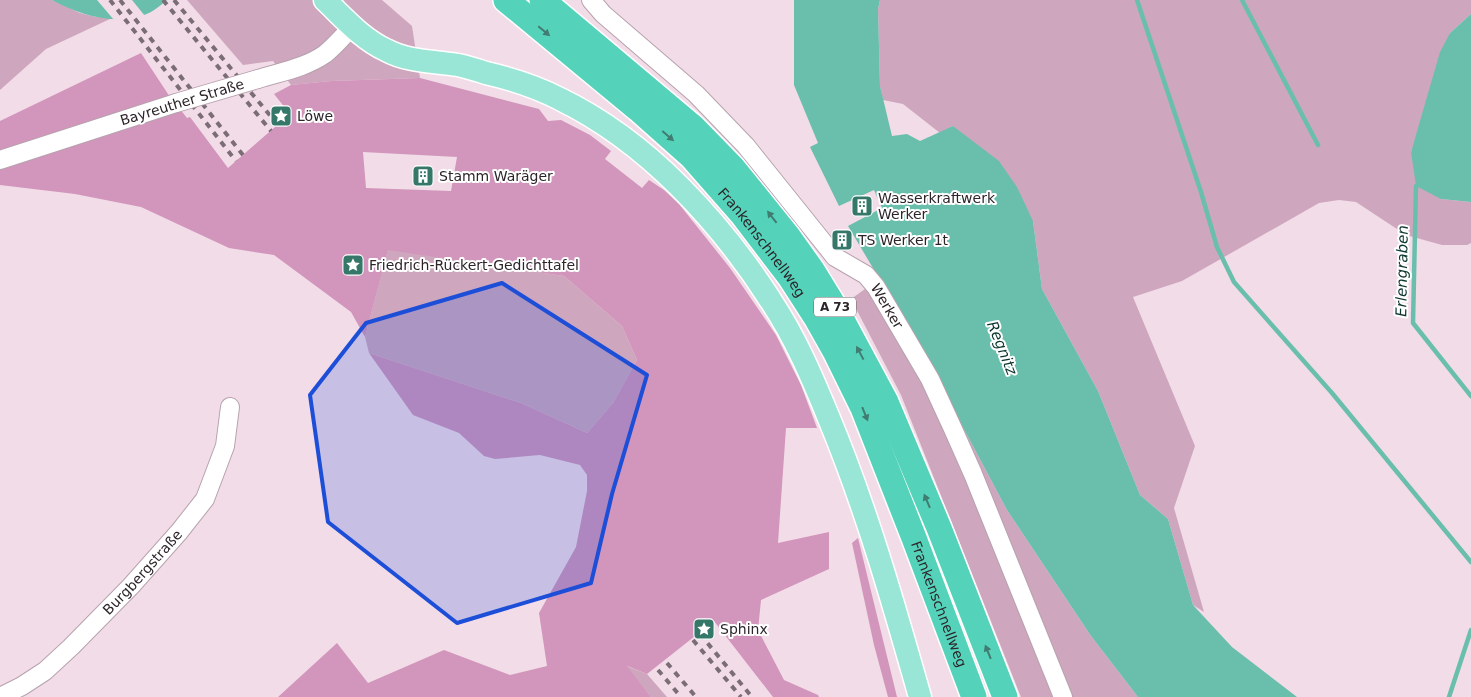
<svg xmlns="http://www.w3.org/2000/svg" width="1471" height="697" viewBox="0 0 1471 697" font-family="'DejaVu Sans',sans-serif">
	<style>
		.green { fill: #cea7be }
		.forest { fill: #d295bb; fill-rule: evenodd }
		.water { fill: #6abfac }
		.pier { fill: #f2dce8 }
		.lines { fill: none; stroke-linecap: round; stroke-linejoin: round }
		.stream { stroke: #6abfac; stroke-width: 4.5 }
		.minor-casing { stroke: #b7a2ae; stroke-width: 20 }
		.major-casing { stroke: #fff; stroke-width: 25 }
		.highway-casing { stroke: #fff; stroke-width: 28 }
		.minor { stroke: #fff; stroke-width: 18 }
		.major { stroke: #99e5d6; stroke-width: 22 }
		.highway { stroke: #55d3ba; stroke-width: 25 }
		.rail { stroke: #7b6d75; stroke-width: 4; stroke-dasharray: 6 6; stroke-linecap: butt }
		.minor-bridge-casing { stroke: #b7a2ae; stroke-width: 20; stroke-linecap: butt }
		.minor-bridge { stroke: #fff; stroke-width: 18 }
		.oneway { fill: #407c72 }
		.marked { fill: #1d4ed8; fill-opacity: 0.2; stroke: #1d4ed8; stroke-width: 4; stroke-linejoin: round }
		.labels { text-anchor: middle; dominant-baseline: central; stroke-width: 4; stroke-linejoin: round; paint-order: stroke }
		.shield { fill: #fff; stroke: #6b6669; stroke-width: 1 }
		.shield-label { font-size: 12px; font-weight: bold; fill: #2c2429 }
		.street-label { font-size: 14px; fill: #2c2429; stroke: #fff }
		.poi-label { font-size: 14px; fill: #2c2429; stroke: #fff; text-anchor: start }
		.water-label { font-size: 15px; font-style: italic; fill: #0d362e; stroke: #fff }
	</style>
	<rect width="100%" height="100%" fill="#f2dce8"/>
	<path class="green" d="M0,0h52l28,13 16,4 16,1 -66,31 -46,41z
		M187,0h195l30,26 8,52 -89,3 -40,4 -18,-24 -30,4z
		M880,0h591v14l-21,19 -39,119 30,47 30,3v41l-4,2h-25l-36,-10 -50,-33 -17,-2 -20,3 -137,78 -49,16 62,149 -21,62 30,104 -11,-7 -25,-86 -28,-24 -42,-104 -56,-102 -9,-68 -80,-95 -13,7 -37,-29 -20,-4 -3,-14 -2,-77z
		M388,249l176,27 58,50 15,34 -24,43 -26,30 -66,-30 -152,-50 -4,-16z
		M879,279l45,75 83,156 84,126 47,61h-117l-120,-302 -50,-96z
		M626,666l21,8 20,23h-16z"/>
	<path class="forest" d="M141,53l27,41 19,24 3,-1 38,51 62,-54 -16,-20 17,-9 40,-4 89,-3 119,31 9,12 13,-1 29,15 21,16 -6,8 37,29 7,-8 15,10 15,14 51,64 46,67 25,50 16,43h-31l-8,115 51,-11v37l-68,31 -3,30 26,50 34,15 1,2h-46l-59,-76 -67,53 -20,-8 24,31h-373l59,-54 31,40 76,-33 66,25 37,-9 -8,-53 37,-66 11,-56v-16l-7,-10 -40,-10 -45,4 -11,-3 -25,-23 -46,-18 -44,-62 152,50 66,30 26,-30 24,-43 -15,-34 -58,-50 -176,-26 -23,87 -14,-25 -77,-57 -45,-7 -88,-41 -66,-13 -75,-9v-64zM363,152l94,5 -6,34 -85,-3z
		M858,538l39,159h-9l-14,-52 -22,-102z"/>
	<path class="water" d="M52,0h115c-5,4 -11,9 -16,12 -31,16 -72,3 -99,-12z
		M794,0h86l-2,9 2,77 12,50 15,-2 13,7 33,-15 46,35 18,26 16,34 9,68 56,102 42,104 28,24 25,86 39,42 65,50h-159l-47,-61 -84,-126 -83,-156 -76,-128 34,-18 -8,-18 -35,16 -29,-59 8,-4 -24,-58z
		M1471,14v188l-30,-3 -25,-13 -5,-34 29,-100 10,-19z"/>
	<path class="pier" d="M97,0h35l13,16 -14,5 -17,-1z"/>
	<g class="lines">
		<path class="stream" d="M1137,0l64,192 16,55 17,35 98,111 139,169
			M1242,0l76,145
			M1416,186l-3,137 58,73
			M1449,697l22,-67"/>
		<g class="minor-casing">
			<g id="minor">
				<path id="s1" d="M591,0l12,14 93,80 50,52 89,111 31,18 10,12 54,92 23,50 20,45 90,223"/>
				<path d="M258,79c22,-7 47,-11 67,-25 10,-8 19,-19 28,-28"/>
				<path d="M0,160l176,-57"/>
				<path id="s2" d="M0,697l22,-11 23,-15 26,-24 60,-61 48,-54 26,-33 20,-53 5,-39"/>
			</g>
		</g>
		<g class="major-casing">
			<path id="major" d="M325,0c19,18 37,39 61,50 22,12 47,11 72,15 9,2 19,5 28,8 26,6 51,14 74,26 45,22 84,52 119,87 35,35 66,74 92,115 24,36 41,76 57,115 38,91 65,186 92,281"/>
		</g>
		<g class="highway-casing">
			<g id="highway">
				<path id="s3" d="M506,0l132,109 54,48 50,57 48,63 27,42 18,32 28,57 51,130 60,159"/>
				<path d="M542,0l151,127 40,41 54,67 25,35 24,39 50,93 53,126 66,169"/>
			</g>
		</g>
		<use href="#minor" class="minor"/>
		<use href="#major" class="major"/>
		<use href="#highway" class="highway"/>
		<path class="rail" d="M110,0l126,161
			M120,0l123,155
			M163,0l108,131
			M174,0l104,125
			M700,634l52,63
			M693,640l48,57
			M667,663l29,34
			M658,670l23,27"/>
		<g class="minor-bridge-casing">
			<path id="minor-bridge" d="M176,103l82,-24"/>
		</g>
		<use href="#minor-bridge" class="minor-bridge"/>
	</g>
	<defs><path id="oneway-solid" d="M-6-.8H1V-3.2L6.5 0L1 3.2V.8H-6Z" transform="scale(1.25)"/></defs>
	<g class="oneway">
		<use href="#oneway-solid" transform="translate(544 31) rotate(40)"/>
		<use href="#oneway-solid" transform="translate(668 136) rotate(41)"/>
		<use href="#oneway-solid" transform="translate(772 217) rotate(-128)"/>
		<use href="#oneway-solid" transform="translate(860 353) rotate(-118)"/>
		<use href="#oneway-solid" transform="translate(865 414) rotate(68)"/>
		<use href="#oneway-solid" transform="translate(927 501) rotate(-113)"/>
		<use href="#oneway-solid" transform="translate(988 652) rotate(-112)"/>
	</g>
	<path class="marked" d="M502,283l145,92 -35,119 -21,89 -134,40 -129,-101 -18,-127 56,-72z"/>
	<defs>
		<g id="sight-square" transform="scale(1.125)"><rect x="-9" y="-9" width="18" height="18" rx="4" fill="#35786a" stroke="#fff"/><path d="M0-6L1.8-2.2L6-1.7L2.9 1.2L3.7 5.4L0 3.3L-3.7 5.4L-2.9 1.2L-6-1.7L-1.8-2.2Z" fill="#fff"/></g>
		<g id="building-square" transform="scale(1.125)"><rect x="-9" y="-9" width="18" height="18" rx="4" fill="#35786a" stroke="#fff"/><path d="M-4-6H4V6H1V3H-1V6H-4ZM-2.5-4.3h1.7v1.8h-1.7ZM.8-4.3h1.7v1.8H.8ZM-2.5-1h1.7V.8h-1.7ZM.8-1h1.7V.8H.8Z" fill="#fff"/></g>
	</defs>
	<g fill-rule="evenodd">
		<use href="#sight-square" x="281" y="116"/>
		<use href="#building-square" x="423" y="176"/>
		<use href="#building-square" x="862" y="206"/>
		<use href="#building-square" x="842" y="240"/>
		<use href="#sight-square" x="353" y="265"/>
		<use href="#sight-square" x="704" y="629"/>
	</g>
	<g class="labels">
		<rect class="shield" x="814" y="297.5" width="42" height="19" rx="4"/>
		<g class="shield-label">
			<text x="835" y="307">A 73</text>
		</g>
		<g class="street-label">
			<text transform="translate(182 102) rotate(-17)">Bayreuther Straße</text>
			<text stroke="none"><textPath href="#s3" startOffset="354">Frankenschnellweg</textPath></text>
			<text stroke="none"><textPath href="#s1" startOffset="429">Werker</textPath></text>
			<text stroke="none"><textPath href="#s2" startOffset="191">Burgbergstraße</textPath></text>
			<text stroke="none"><textPath href="#s3" startOffset="759">Frankenschnellweg</textPath></text>
		</g>
		<g class="poi-label">
			<text x="297" y="116">Löwe</text>
			<text x="439" y="176">Stamm Waräger</text>
			<text x="878" y="198">Wasserkraftwerk<tspan x="878" dy="16">Werker</tspan></text>
			<text x="858" y="240">TS Werker 1t</text>
			<text x="369" y="265">Friedrich-Rückert-Gedichttafel</text>
			<text x="720" y="629">Sphinx</text>
		</g>
		<g class="water-label">
			<text transform="translate(1402 271) rotate(-89)">Erlengraben</text>
			<text transform="translate(1002 348) rotate(68)">Regnitz</text>
		</g>
	</g>
</svg>
